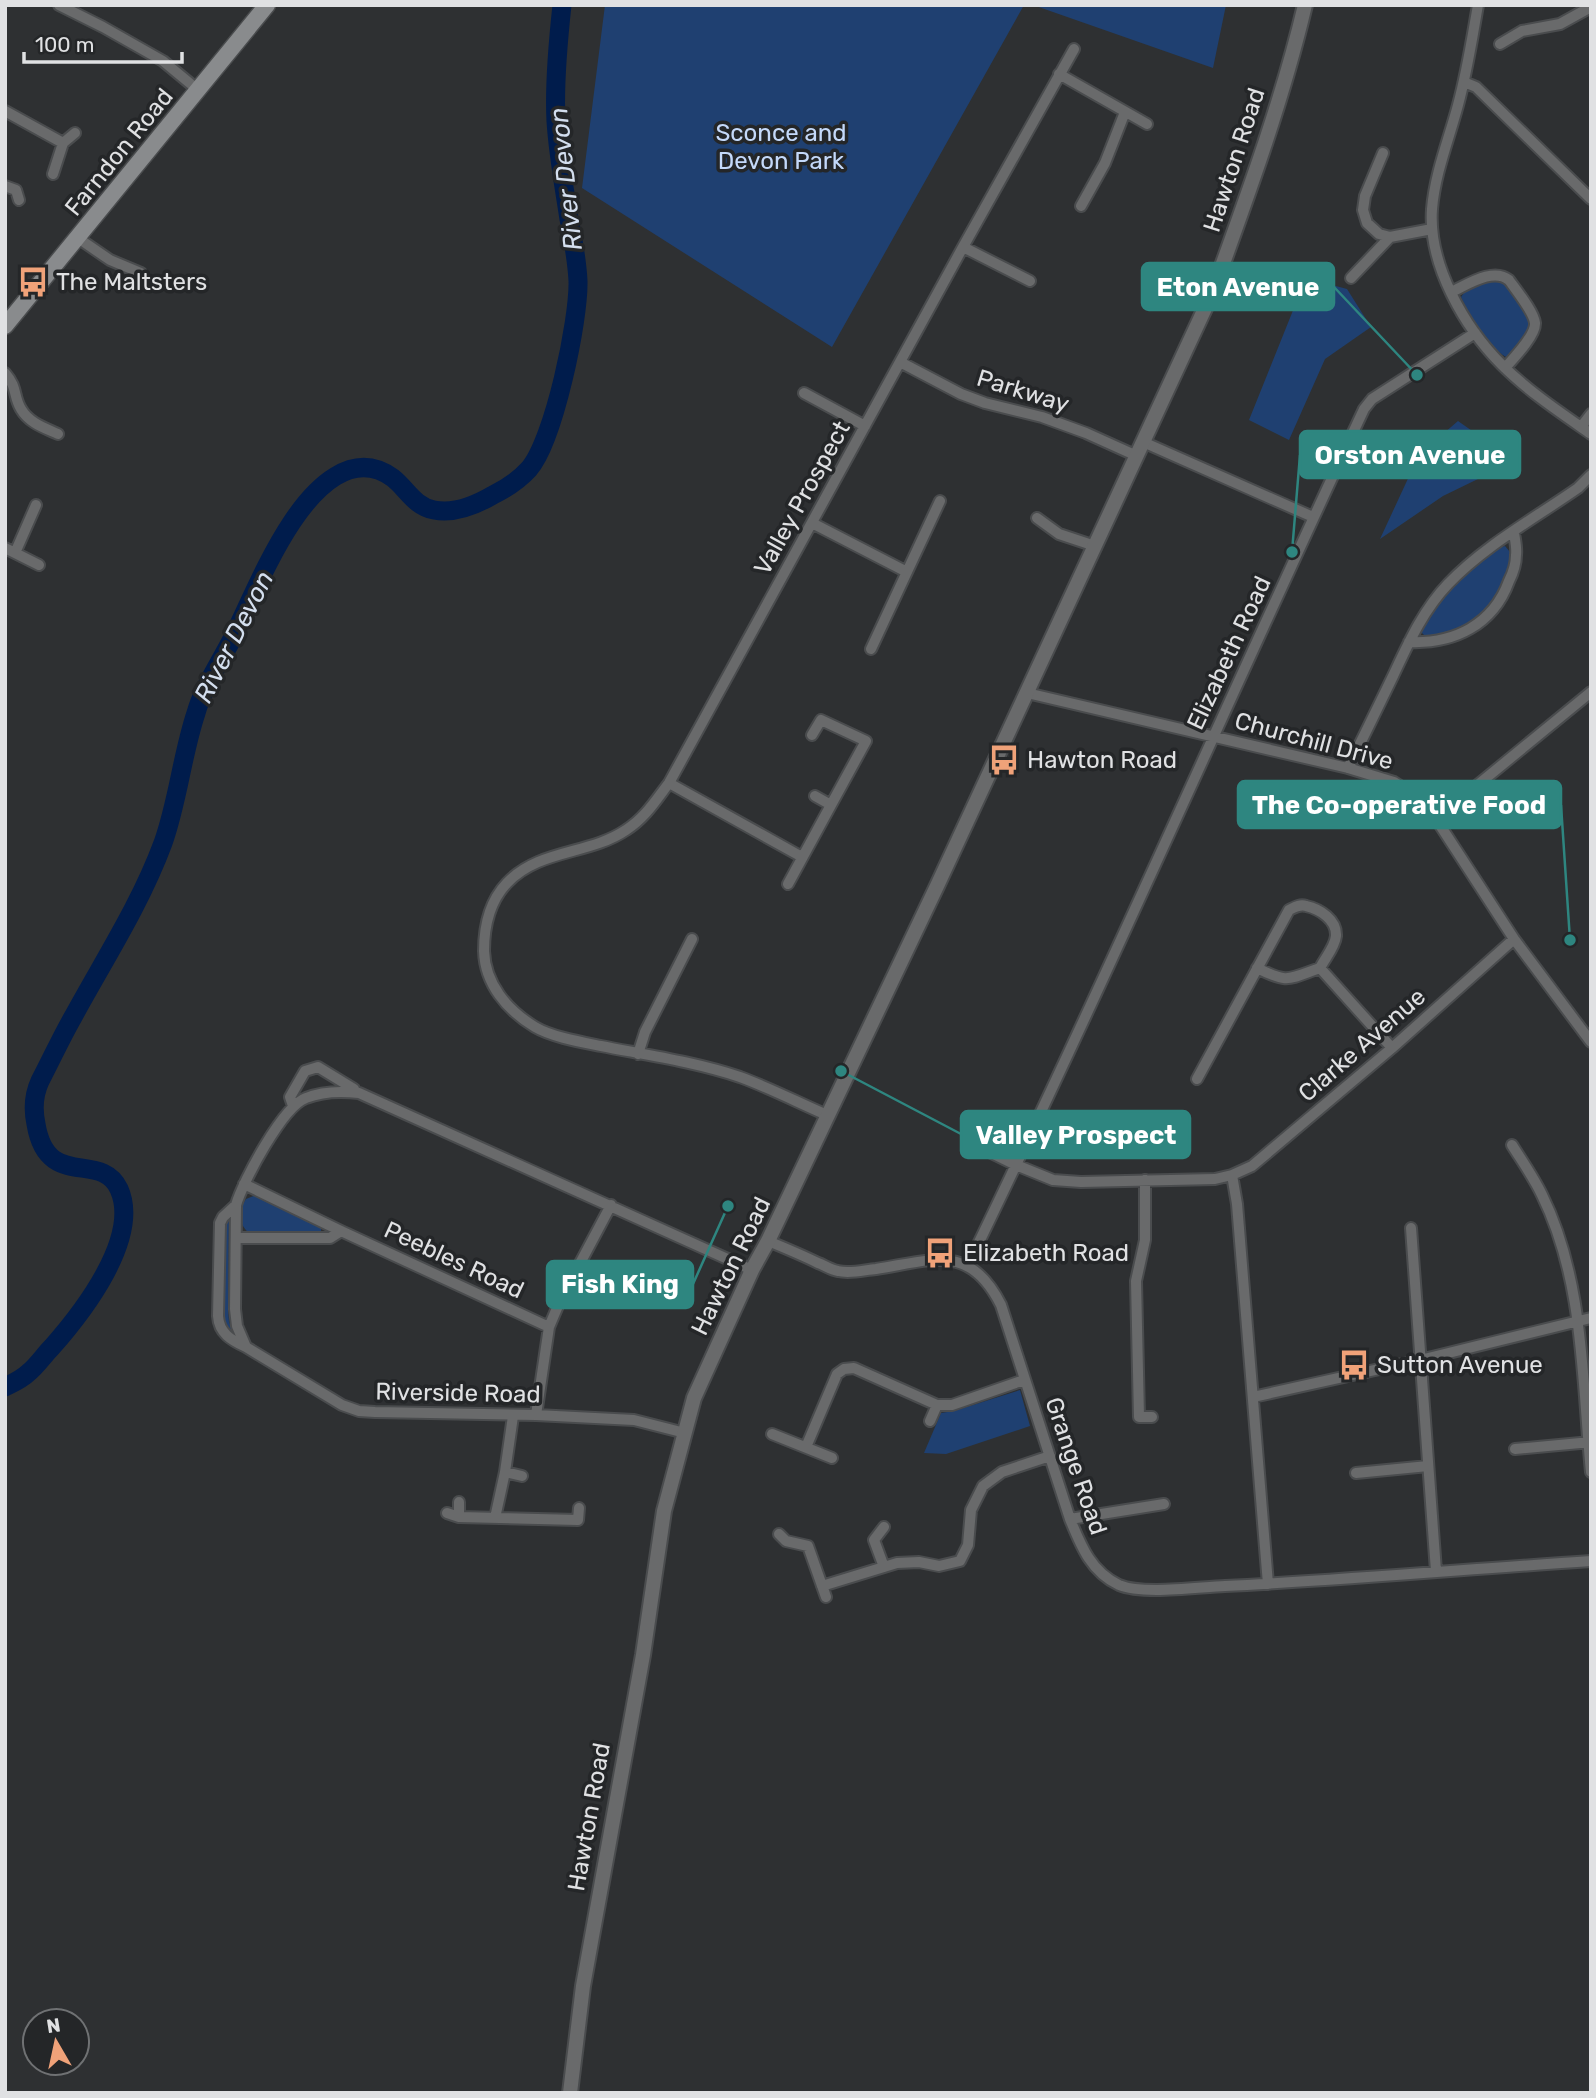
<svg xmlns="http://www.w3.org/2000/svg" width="1596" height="2098" viewBox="0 0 1596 2098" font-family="Rubik,sans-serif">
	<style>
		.green { fill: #1f4071 }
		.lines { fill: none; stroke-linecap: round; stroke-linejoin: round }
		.river { stroke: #001c4c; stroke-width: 19 }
		.minor-casing { stroke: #4a4c4e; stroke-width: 14 }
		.tertiary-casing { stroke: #4a4c4e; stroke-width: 18 }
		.secondary-casing { stroke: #4a4c4e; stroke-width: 19 }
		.minor { stroke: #696a6b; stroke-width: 10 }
		.tertiary { stroke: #696a6b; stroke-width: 14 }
		.secondary { stroke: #898b8d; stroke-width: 16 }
		.labels { text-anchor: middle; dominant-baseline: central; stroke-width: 7; stroke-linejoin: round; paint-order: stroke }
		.park-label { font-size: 24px; fill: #c4d9fa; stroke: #242628 }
		.street-label { font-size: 24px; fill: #e0e1e3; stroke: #242628 }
		.poi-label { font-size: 24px; fill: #e0e1e3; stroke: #242628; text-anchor: start }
		.water-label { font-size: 26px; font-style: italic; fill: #d3deee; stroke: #242628 }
		.leader { fill: none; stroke: #2e8680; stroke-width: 2.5 }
		.callout-dot { fill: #2e8680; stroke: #242628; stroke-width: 2.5 }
		.callout { fill: #2e8680; stroke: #2e8680; stroke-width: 2.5 }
		.callout-label { font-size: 26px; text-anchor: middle; font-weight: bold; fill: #fff }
	</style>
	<rect width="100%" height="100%" fill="#2e3032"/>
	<path class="green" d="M605,5h419l-192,342 -250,-159z
		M1033,5h193l-13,63z
		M1306,278l41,11 24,38 -46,32 -36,81 -40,-20z
		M1497,278l9,6 24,35c-1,13 -12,32 -24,38 -19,-11 -36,-41 -45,-60l5,-7z
		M1458,421l57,40 -72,35 -63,43 38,-82 11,-11z
		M1505,546l5,6c0,35 -28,70 -61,81 -7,2 -15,3 -23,4l-4,-4 -1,-4c13,-24 58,-76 84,-83z
		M256,1195l65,31v6l-65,2 -8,-2c-10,-9 -10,-22 -2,-33z
		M229,1214l-1,96 1,12 6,16 -11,-10 -3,-9 1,-87z
		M1020,1390l10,36 -84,28 -22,-1 17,-40 13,-2z"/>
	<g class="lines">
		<path class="river" d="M5,1387c8,-4 17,-8 23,-14 9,-7 16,-18 24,-26 30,-34 89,-109 67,-158 -18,-39 -72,2 -83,-65 -3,-14 -2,-30 4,-43 11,-21 21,-43 33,-64 31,-57 67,-112 90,-174 15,-42 19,-88 33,-130 7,-25 23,-49 35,-72 19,-39 37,-83 61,-119 22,-33 60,-74 101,-44 14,11 21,28 41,32 20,4 42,-5 59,-15 14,-7 26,-15 36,-26 25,-29 50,-149 49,-188 -1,-21 -5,-42 -9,-62 -5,-33 -11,-65 -13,-98 -2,-37 2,-79 6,-116"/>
		<g class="minor-casing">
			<path id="minor" d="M59,5l44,22 60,34 35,29
				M1478,5c-6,34 -11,67 -20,100 -9,34 -23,68 -26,104 -4,55 32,118 70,156 26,26 59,48 89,69
				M1500,44l22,-13 38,-7 29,-16
				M1059,74l88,50
				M1464,82l12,5 115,112
				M5,111l58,32 12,-10
				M1383,153l-18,43 -2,14 4,13 12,11 11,3 42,-8
				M53,174l10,-31
				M5,186l11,4 3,10
				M1081,206l24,-43 20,-51
				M78,238l32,22 31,13
				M963,247l67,34
				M1351,278l39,-41
				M1451,292c16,-7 42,-25 58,-12 7,10 25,32 26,43 1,12 -22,36 -30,45
				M900,362l61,32 24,9 57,14 44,16 51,23
				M5,373c13,15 8,23 16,36 8,14 24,19 37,25
				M804,393l61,33
				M1581,427l10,-13
				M1143,442l170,75
				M1037,518l22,16 36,12
				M812,523l95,49
				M5,548l34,17
				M15,553l21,-48
				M1409,642c45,2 84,-17 100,-61 4,-8 7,-17 7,-26 1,-7 -1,-15 -2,-22
				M871,649l69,-148
				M1027,693l321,75 46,14 20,13 8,8 14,16 78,120 77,103
				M812,735l9,-15 45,21 -35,64
				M1348,768c15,-30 30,-61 45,-92 15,-32 30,-66 55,-92 36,-38 87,-66 130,-96l13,-13
				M669,783l133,74
				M1436,819l155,-127
				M788,884l43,-79 -16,-9
				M1257,968c32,16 31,11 63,0
				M638,1054l7,-22 47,-93
				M1197,1079l92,-169c6,-3 11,-6 17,-4 14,3 31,14 30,30 -1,11 -11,22 -16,32l72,80
				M293,1106l-3,-9 15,-26 13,-4 36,22
				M827,1115c-28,-12 -57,-27 -87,-38 -45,-15 -93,-22 -139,-31 -20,-4 -49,-9 -66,-19 -28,-17 -50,-43 -51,-76 0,-25 6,-50 23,-68 32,-34 82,-28 119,-53 19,-12 30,-30 43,-47l294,-536 111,-198
				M971,1143l45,22 37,15 28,2 134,-3 17,-4 20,-9 140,-118 122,-109
				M1512,1145c10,16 22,33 30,50 42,85 40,185 49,277
				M1232,1175l5,29 31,380
				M1145,1180v60l-9,41 3,136h13
				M244,1184l97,47 208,96
				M236,1205l-13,12 -3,6 -2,93c1,17 13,24 28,31
				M1411,1228l25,343
				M236,1238h94l11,-7
				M768,1241c17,7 34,14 50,22 6,2 13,7 20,8 12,3 26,-1 38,-2 57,-9 94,-26 125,36l69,214c11,27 21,53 49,66 24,10 79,2 106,1 122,-6 244,-17 366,-25
				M968,1265c137,-283 263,-571 396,-856l8,-10 103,-66
				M1253,1397l167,-37 171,-42
				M536,1415l13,-88 11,-26 51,-96
				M930,1421l7,-16
				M685,1433l-51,-13 -98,-5 -161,-3 -16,-1 -17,-6 -96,-58 -9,-21 -2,-17 1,-104c7,-24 47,-99 70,-107 17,-7 36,-7 53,-5l393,177
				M772,1434l60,24
				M806,1447l31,-73 7,-5 10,-1 83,37h15l72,-25
				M1515,1449l76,-7
				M505,1472l17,4
				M1356,1473l72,-7
				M447,1513l12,4 119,3 1,-12
				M459,1517v-15
				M495,1518l10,-46 8,-56
				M1070,1519l94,-15
				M779,1534l7,7 22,5 18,51
				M884,1567l-10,-27 10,-13
				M822,1586l75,-23 22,-1 20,4 21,-5 8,-16 3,-35 12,-24 19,-14 48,-16"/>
		</g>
		<g class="tertiary-casing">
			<path id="tertiary" d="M570,2093l13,-107 60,-331 21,-144 30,-113 58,-128 16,-29 169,-355 276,-595c34,-94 69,-189 92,-286"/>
		</g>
		<g class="secondary-casing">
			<path id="secondary" d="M5,326l262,-321"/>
		</g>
		<use href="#minor" class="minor"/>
		<use href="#tertiary" class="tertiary"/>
		<use href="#secondary" class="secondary"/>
	</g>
	<defs>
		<g id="bus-bare" transform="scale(2.415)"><path d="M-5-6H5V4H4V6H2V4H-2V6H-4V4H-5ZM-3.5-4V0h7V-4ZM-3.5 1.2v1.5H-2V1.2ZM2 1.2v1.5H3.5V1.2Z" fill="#f0a279" stroke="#242628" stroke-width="2.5" paint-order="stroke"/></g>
	</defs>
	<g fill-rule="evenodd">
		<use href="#bus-bare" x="33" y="282"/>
		<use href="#bus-bare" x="1004" y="760"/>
		<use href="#bus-bare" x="940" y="1253"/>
		<use href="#bus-bare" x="1354" y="1365"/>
	</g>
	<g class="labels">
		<g class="park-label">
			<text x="781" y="133">Sconce and<tspan x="781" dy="28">Devon Park</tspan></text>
		</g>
		<g class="street-label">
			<text transform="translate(119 152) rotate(-51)">Farndon Road</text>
			<text transform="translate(1234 160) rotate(-72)">Hawton Road</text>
			<text transform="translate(1023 391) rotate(17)">Parkway</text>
			<text transform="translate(802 498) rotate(-61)">Valley Prospect</text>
			<text transform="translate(1229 653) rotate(-65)">Elizabeth Road</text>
			<text transform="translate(1314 741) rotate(15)">Churchill Drive</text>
			<text transform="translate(1362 1045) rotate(-41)">Clarke Avenue</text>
			<text transform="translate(454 1260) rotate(25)">Peebles Road</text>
			<text transform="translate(731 1266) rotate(-64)">Hawton Road</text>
			<text transform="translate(458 1393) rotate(1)">Riverside Road</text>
			<text transform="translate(1076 1466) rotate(71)">Grange Road</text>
			<text transform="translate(589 1817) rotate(-80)">Hawton Road</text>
		</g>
		<g class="poi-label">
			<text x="56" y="282">The Maltsters</text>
			<text x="1027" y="760">Hawton Road</text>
			<text x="963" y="1253">Elizabeth Road</text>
			<text x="1377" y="1365">Sutton Avenue</text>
		</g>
		<g class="water-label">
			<text transform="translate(566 179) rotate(-96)">River Devon</text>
			<text transform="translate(234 637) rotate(-63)">River Devon</text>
		</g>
	</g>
	<path class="leader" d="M1417 375L1334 287M1292 552L1300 455M1570 940L1561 805M841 1071L961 1134M728 1206L693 1284"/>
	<g class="callout-dot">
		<circle cx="1417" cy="375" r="7"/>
		<circle cx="1292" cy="552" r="7"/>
		<circle cx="1570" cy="940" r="7"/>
		<circle cx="841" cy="1071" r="7"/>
		<circle cx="728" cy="1206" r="7"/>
	</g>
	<g class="callout">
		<rect x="1142" y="263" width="192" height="47" rx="7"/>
		<rect x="1300" y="431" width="220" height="47" rx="7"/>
		<rect x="1238" y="781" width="323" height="47" rx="7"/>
		<rect x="961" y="1111" width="229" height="47" rx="7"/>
		<rect x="547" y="1261" width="146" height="47" rx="7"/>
	</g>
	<g class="callout-label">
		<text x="1238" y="296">Eton Avenue</text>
		<text x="1410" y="464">Orston Avenue</text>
		<text x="1399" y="814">The Co-operative Food</text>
		<text x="1076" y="1144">Valley Prospect</text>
		<text x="620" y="1293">Fish King</text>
	</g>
	<rect width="1596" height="2098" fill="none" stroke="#e0e1e3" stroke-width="14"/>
	<g transform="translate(56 2042) rotate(351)"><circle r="33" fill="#242628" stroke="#6f7173" stroke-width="2"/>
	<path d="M0-5L12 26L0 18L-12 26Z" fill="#f0a279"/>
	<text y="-10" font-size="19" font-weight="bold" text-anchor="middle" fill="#e0e1e3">N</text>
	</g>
	<path d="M24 52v10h158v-10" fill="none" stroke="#e0e1e3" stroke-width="3.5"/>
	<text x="35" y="52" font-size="21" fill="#e0e1e3" stroke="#242628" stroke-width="5" paint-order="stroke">100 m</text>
</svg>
